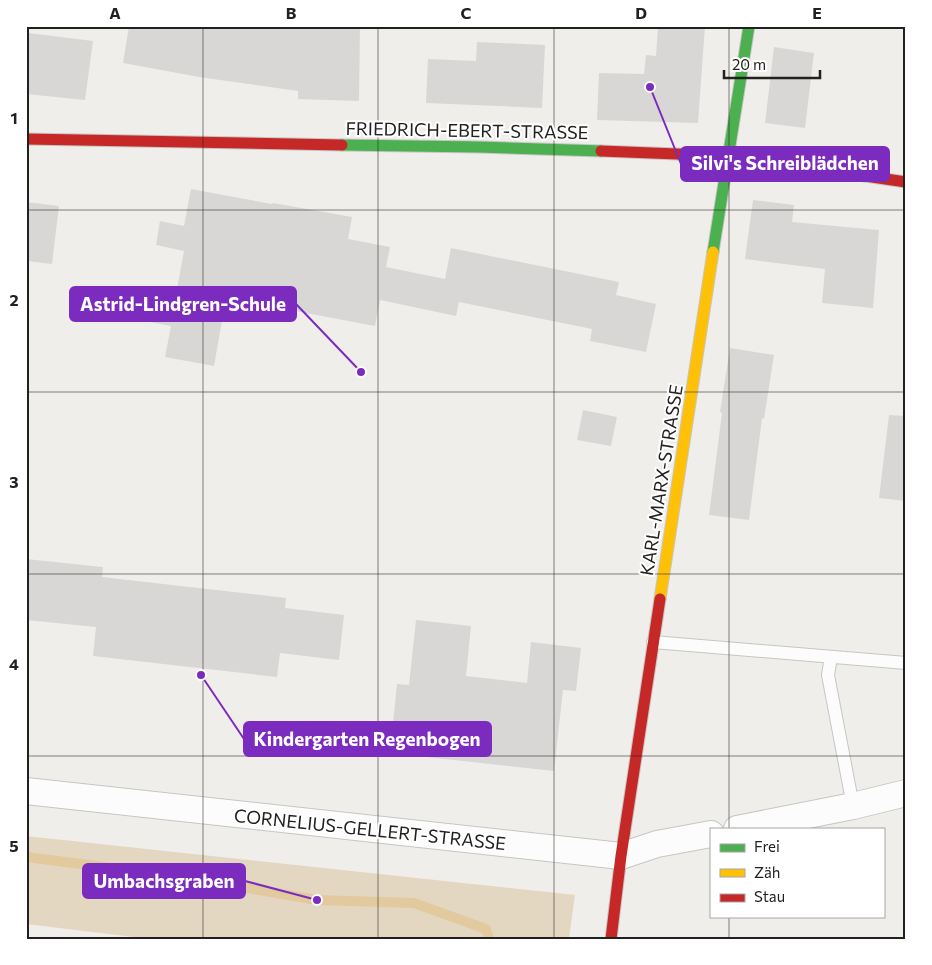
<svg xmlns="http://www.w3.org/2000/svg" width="932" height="965" viewBox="0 0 932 965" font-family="Commissioner,sans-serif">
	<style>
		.green { fill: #e4d7c2 }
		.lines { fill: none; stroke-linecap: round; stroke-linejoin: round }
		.stream { stroke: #e3c99e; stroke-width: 10 }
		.building { fill: #d9d7d5 }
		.lane-casing { stroke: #c7c6c4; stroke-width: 14 }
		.street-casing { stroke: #c7c6c4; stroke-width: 28 }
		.fast-casing { stroke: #c7c6c4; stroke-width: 13 }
		.slow-casing { stroke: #c7c6c4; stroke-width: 13 }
		.jam-casing { stroke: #c7c6c4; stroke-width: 13 }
		.lane { stroke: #fdfcfc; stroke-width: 12 }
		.street { stroke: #fdfcfc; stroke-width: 26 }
		.fast { stroke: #4caf50; stroke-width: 11 }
		.slow { stroke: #ffc107; stroke-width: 11 }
		.jam { stroke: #c62828; stroke-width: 11 }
		.grid { fill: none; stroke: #22211f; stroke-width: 1; stroke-opacity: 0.55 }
		.labels { text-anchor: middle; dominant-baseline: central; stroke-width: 4; stroke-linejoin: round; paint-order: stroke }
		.street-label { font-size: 18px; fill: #22211f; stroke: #fff }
		.leader { fill: none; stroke: #7b2cbf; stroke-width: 2 }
		.callout-dot { fill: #7b2cbf; stroke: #fff; stroke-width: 2 }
		.callout { fill: #7b2cbf; stroke: #7b2cbf; stroke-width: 2 }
		.callout-label { font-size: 19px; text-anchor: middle; font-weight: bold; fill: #fff }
		.neatline { fill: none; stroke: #22211f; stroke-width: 2 }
		.grid-label { font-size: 16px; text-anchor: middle; font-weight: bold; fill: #22211f }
	</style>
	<rect width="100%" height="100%" fill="#f0eeeb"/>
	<path class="green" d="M26,836l549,59 -6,44h-419l-124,-15z"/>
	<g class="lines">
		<path class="stream" d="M26,857l157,20 134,23 97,3 72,26 3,10"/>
	</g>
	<path class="building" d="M129,26h231l-1,75 -61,-2v-8l-99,-14 -76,-14z
		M658,26h47l-7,97 -101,-3 2,-47 45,1 2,-19 10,1z
		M29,33l64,8 -8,59 -59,-6v-35z
		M477,42l68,3 -3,63 -116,-5 2,-44 48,2z
		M774,47l40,6 -9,75 -40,-5z
		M191,189l81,15 1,-1 79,14 -4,22 42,8 -4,20 59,12 6,-31 168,34 -3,13 40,9 -10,48 -56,-11 2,-12 -133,-27 -3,14 -76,-16 -5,26 -149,-28 -12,68 -49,-9 6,-31 -27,-5 4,-26 27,5 9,-49 -28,-6 4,-24 24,5z
		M753,200l41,5 -2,17 87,8 -6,78 -51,-5 3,-34 -80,-10z
		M26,202l33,4 -7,58 -26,-3z
		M730,348l44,7 -10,64 -2,-1 -13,102 -40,-5 13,-102 -2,-1z
		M583,410l34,7 -6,29 -34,-6z
		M889,415l17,1v85l-27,-3z
		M26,559l77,8 -1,10 184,21 -1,10 59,7 -5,45 -59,-7 -3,24 -184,-21 3,-29 -70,-7z
		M416,620l55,6 -5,50 61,7 4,-41 50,6 -5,43 -13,-1 -9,81 -164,-18 7,-69 12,1z"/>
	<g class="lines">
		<g class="lane-casing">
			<path id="lane" d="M653,642l253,21
				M831,657l-3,18 25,131"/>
		</g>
		<g class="street-casing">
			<path id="street" d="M26,791l595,65 36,-12 54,-10
				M737,829l116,-23 53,-13"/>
		</g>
		<g class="fast-casing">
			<path id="fast" d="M342,145l137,2 122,4
				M713,252l36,-226"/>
		</g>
		<g class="slow-casing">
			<path id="slow" d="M660,599l53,-347"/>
		</g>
		<g class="jam-casing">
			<path id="jam" d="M26,139l316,6
				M601,151l127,5 178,26
				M611,939l10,-83 39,-257"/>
		</g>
		<use href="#lane" class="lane"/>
		<use href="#street" class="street"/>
		<use href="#fast" class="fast"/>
		<use href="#slow" class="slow"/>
		<use href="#jam" class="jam"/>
	</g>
	<path class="grid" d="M203,26v913M378,26v913M554,26v913M729,26v803M26,210h880M26,392h880M26,574h880M26,756h880M729,916v23"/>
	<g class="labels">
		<g class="street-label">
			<text transform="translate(467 130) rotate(1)">FRIEDRICH-EBERT-STRASSE</text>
			<text transform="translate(661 480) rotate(-81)">KARL-MARX-STRASSE</text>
			<text transform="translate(370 829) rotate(6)">CORNELIUS-GELLERT-STRASSE</text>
		</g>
	</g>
	<path class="leader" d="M650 87L681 164M361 372L296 304M201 675L244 739M317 900L245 881"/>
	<g class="callout-dot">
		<circle cx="650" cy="87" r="5"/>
		<circle cx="361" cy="372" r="5"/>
		<circle cx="201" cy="675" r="5"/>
		<circle cx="317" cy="900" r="5"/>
	</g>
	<g class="callout">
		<rect x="681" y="147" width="208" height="34" rx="5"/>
		<rect x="70" y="287" width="226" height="34" rx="5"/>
		<rect x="244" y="722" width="247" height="34" rx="5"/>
		<rect x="83" y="864" width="162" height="34" rx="5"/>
	</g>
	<g class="callout-label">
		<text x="785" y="170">Silvi's Schreiblädchen</text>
		<text x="183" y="311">Astrid-Lindgren-Schule</text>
		<text x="367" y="746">Kindergarten Regenbogen</text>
		<text x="164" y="888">Umbachsgraben</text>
	</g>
	<rect width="932" height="965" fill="none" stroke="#ffffff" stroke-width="55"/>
	<rect x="710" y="828" width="175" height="90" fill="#ffffff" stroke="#a7a6a5"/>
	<rect x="720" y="844" width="25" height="8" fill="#4caf50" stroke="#a7a6a5"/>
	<text x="754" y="852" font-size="15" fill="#22211f">Frei</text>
	<rect x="720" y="869" width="25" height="8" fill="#ffc107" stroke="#a7a6a5"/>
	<text x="754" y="878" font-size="15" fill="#22211f">Zäh</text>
	<rect x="720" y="894" width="25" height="8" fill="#c62828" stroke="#a7a6a5"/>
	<text x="754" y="902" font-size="15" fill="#22211f">Stau</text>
	<path d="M724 70v8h96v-8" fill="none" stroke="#22211f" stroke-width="2.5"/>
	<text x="732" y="70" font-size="15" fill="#22211f" stroke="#ffffff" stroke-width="4" paint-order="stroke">20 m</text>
	<rect x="28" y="28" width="876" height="910" class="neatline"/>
	<g class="grid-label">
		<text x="115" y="19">A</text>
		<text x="291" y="19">B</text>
		<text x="466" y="19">C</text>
		<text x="641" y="19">D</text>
		<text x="817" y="19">E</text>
		<text x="14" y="124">1</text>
		<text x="14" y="306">2</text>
		<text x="14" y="488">3</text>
		<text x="14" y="670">4</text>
		<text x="14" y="852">5</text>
	</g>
</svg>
